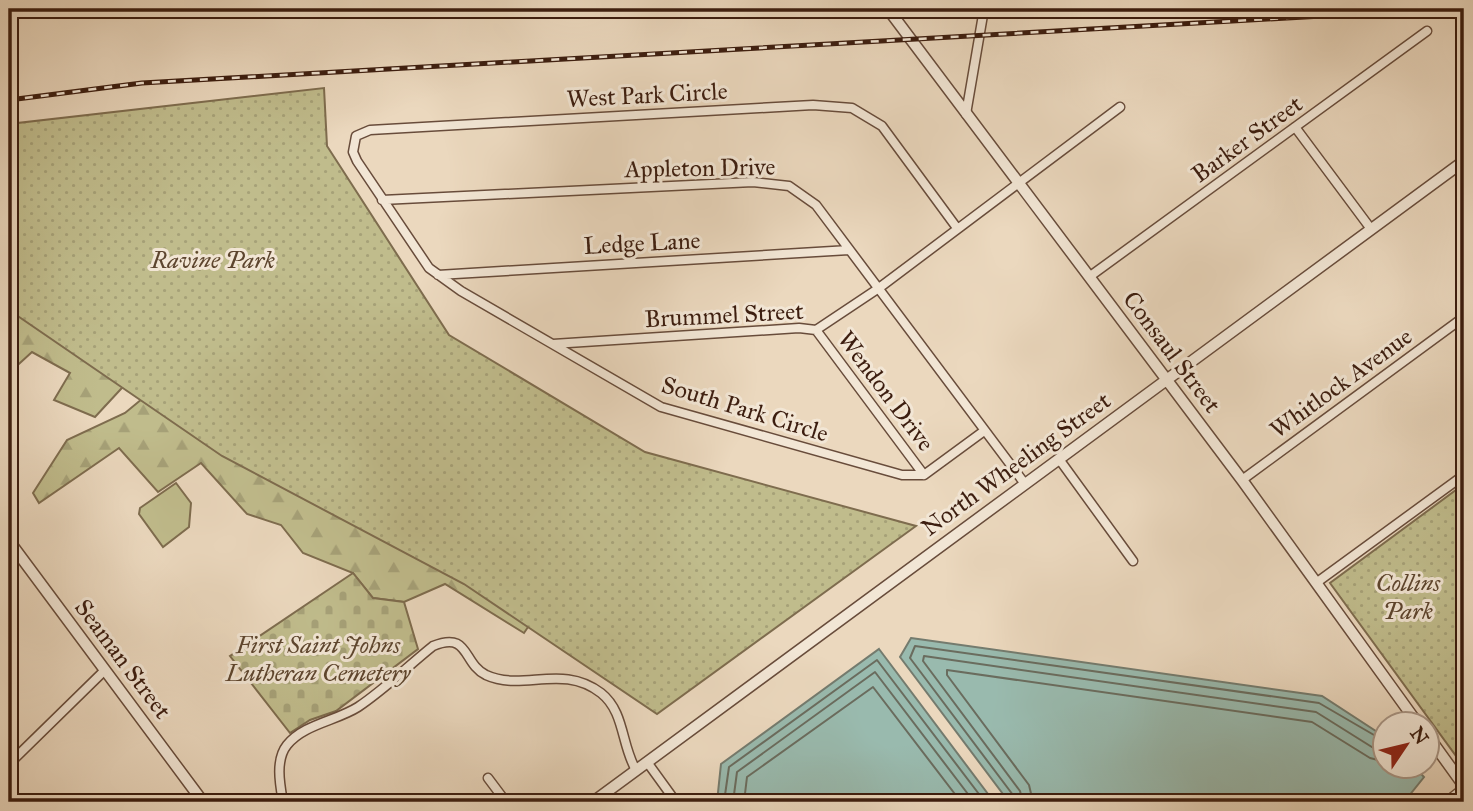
<svg xmlns="http://www.w3.org/2000/svg" width="1473" height="811" viewBox="0 0 1473 811" font-family="'IM FELL Great Primer',serif">
	<style>
		.forest { fill: url(#forest-firs); stroke: #7e6c4e; stroke-width: 2 }
		.cemetery { fill: url(#cemetery-stones); stroke: #7e6c4e; stroke-width: 2 }
		.park { fill: url(#park-dots); stroke: #7e6c4e; stroke-width: 2 }
		.pitch { fill: #c0bc8c; stroke: #7e6c4e; stroke-width: 2 }
		.water { fill: #99baae; stroke: #747b6e; stroke-width: 2 }
		.lines { fill: none; stroke-linecap: round; stroke-linejoin: round }
		.shore { stroke: #6a6c5e; stroke-width: 2 }
		.minor-casing { stroke: #684c3b; stroke-width: 11 }
		.tertiary-casing { stroke: #684c3b; stroke-width: 13 }
		.minor { stroke: #f2e6d5; stroke-width: 8 }
		.tertiary { stroke: #f2e6d5; stroke-width: 10 }
		.rail-casing { stroke: #3c1d0f; stroke-width: 5 }
		.rail { stroke: #f2e6d5; stroke-width: 2.5; stroke-dasharray: 8; stroke-linecap: butt }
		.labels { text-anchor: middle; dominant-baseline: central; stroke-width: 6; stroke-linejoin: round; paint-order: stroke }
		.street-label { font-size: 24px; fill: #3c1d0f; stroke: #f2e6d5 }
		.park-label { font-size: 24px; font-style: italic; fill: #5d452e; stroke: #f2e6d5 }
	</style>
	<defs>
		<pattern id="forest-firs" width="22" height="20" patternUnits="userSpaceOnUse" patternTransform="scale(1.75)"><rect width="22" height="20" fill="#c0bc8c"/><path d="M5 1l3.5 6h-7zM16 11l3.5 6h-7z" fill="#a6a178"/></pattern>
		<pattern id="cemetery-stones" width="16" height="16" patternUnits="userSpaceOnUse" patternTransform="scale(1.75)"><rect width="16" height="16" fill="#c0bc8c"/><path d="M2 7V4a2 2 0 0 1 4 0v3zM10 15v-3a2 2 0 0 1 4 0v3z" fill="#a6a178"/></pattern>
		<pattern id="park-dots" width="8" height="8" patternUnits="userSpaceOnUse" patternTransform="scale(1.75)"><rect width="8" height="8" fill="#c0bc8c"/><path d="M2 2h.1M6 6h.1" fill="none" stroke="#a6a178" stroke-width="1.8" stroke-linecap="round"/></pattern>
	</defs>
	<rect width="100%" height="100%" fill="#ebd8be"/>
	<filter id="stains"><feTurbulence type="fractalNoise" baseFrequency=".00286" numOctaves="4"/><feColorMatrix values="0 0 0 0 .2 0 0 0 0 .09 0 0 0 0 .02 0 0 0 .5 -.17"/></filter>
	<radialGradient id="worn" r=".72"><stop offset=".6" stop-color="#630" stop-opacity="0"/><stop offset="1" stop-color="#630" stop-opacity=".3"/></radialGradient>
	<path class="forest" d="M9,243l136,120 -50,54 -41,-17 16,-27 -38,-21 -23,21z
		M159,385l375,233 -10,15 -79,-49 -41,18 -31,-4 -20,-25 -50,-20 -22,-28 -34,-11 -46,-51 -43,29 -39,-44 -80,55 -6,-10 34,-53 58,-27z"/>
	<path class="cemetery" d="M353,573l20,25 31,4 14,47 -82,62 -26,9 -20,13 -60,-77z"/>
	<path class="park" d="M324,88l3,58 122,189 196,117 271,74 -259,188 -193,-130 -242,-128 -213,-146v-186z
		M1464,484v283l-134,-184z"/>
	<path class="pitch" d="M176,483l15,20 -2,24 -26,20 -24,-33 1,-6z"/>
	<path class="water" d="M911,638l411,58 63,41 1,29h28l10,11 -20,25h-395l-109,-145z
		M879,649l115,153h-277l4,-38z"/>
	<g class="lines">
		<path class="shore" d="M724,802l5,-35 148,-107 108,142
			M733,802l4,-30 138,-100 99,130
			M744,802l3,-25 126,-90 88,115
			M1014,802l-1,-7 -103,-137 5,-12 404,57 67,39
			M1023,802l-3,-11 -97,-130 1,-5 392,56 59,37 11,2
			M1033,802l-4,-17 -82,-110v-5l365,52 58,36 16,4"/>
		<g class="minor-casing">
			<path id="minor" d="M966,114l18,-105
				M1295,127l76,102
				M382,200l371,-18 36,4 27,19 209,279
				M957,228l-75,-102 -30,-18 -39,-3 -443,25 -14,6 -3,16 4,9 72,107 32,23 200,116 241,68h22l60,-44
				M438,275l411,-25
				M1089,277l338,-246
				M816,330l108,145
				M553,344l246,-16 17,2 63,-42 241,-181
				M1059,459l74,102
				M1242,480l222,-163
				M1316,583l148,-108
				M647,762l29,40
				M9,764l96,-94
				M488,778l18,24
				M283,802c-3,-17 -8,-42 4,-57 17,-21 49,-24 71,-38 27,-18 50,-41 75,-61 37,-15 29,17 53,29 37,17 76,-12 115,18 24,19 20,52 35,77
				M1446,802l18,-14"/>
		</g>
		<g class="tertiary-casing">
			<path id="tertiary" d="M888,9l354,471 176,244
				M9,541l194,261
				M1428,736l36,50
				M593,802l871,-641"/>
		</g>
		<use href="#minor" class="minor"/>
		<use href="#tertiary" class="tertiary"/>
		<g class="rail-casing">
			<path id="rail" d="M9,100l133,-17 1303,-74"/>
		</g>
		<use href="#rail" class="rail"/>
	</g>
	<g class="labels">
		<g class="street-label">
			<text transform="translate(647 95) rotate(-3)">West Park Circle</text>
			<text transform="translate(1247 139) rotate(-36)">Barker Street</text>
			<text transform="translate(700 168) rotate(-1)">Appleton Drive</text>
			<text transform="translate(642 243) rotate(-3)">Ledge Lane</text>
			<text transform="translate(724 315) rotate(-3)">Brummel Street</text>
			<text transform="translate(1172 352) rotate(53)">Consaul Street</text>
			<text transform="translate(1341 383) rotate(-36)">Whitlock Avenue</text>
			<text transform="translate(886 391) rotate(53)">Wendon Drive</text>
			<text transform="translate(745 409) rotate(17)">South Park Circle</text>
			<text transform="translate(1016 464) rotate(-36)">North Wheeling Street</text>
			<text transform="translate(123 659) rotate(53)">Seaman Street</text>
		</g>
		<g class="park-label">
			<text x="213" y="260">Ravine Park</text>
			<text x="1408" y="583">Collins<tspan x="1408" dy="28">Park</tspan></text>
			<text x="318" y="645">First Saint Johns<tspan x="318" dy="28">Lutheran Cemetery</tspan></text>
		</g>
	</g>
	<rect width="1473" height="811" fill="none" stroke="#ebd8be" stroke-width="35"/>
	<rect x="10" y="10" width="1452" height="790" fill="none" stroke="#3c1d0f" stroke-width="3.5"/>
	<rect x="18" y="18" width="1438" height="776" fill="none" stroke="#3c1d0f" stroke-width="2"/>
	<g transform="translate(1406 745) rotate(55)"><circle r="33" fill="#f2e6d5" stroke="#a99686" stroke-width="2"/>
	<path d="M0-5L12 26L0 18L-12 26Z" fill="#8f2418"/>
	<text y="-10" font-size="19" font-weight="bold" text-anchor="middle" fill="#3c1d0f">N</text>
	</g>
	<rect width="100%" height="100%" filter="url(#stains)"/>
	<rect width="100%" height="100%" fill="url(#worn)"/>
</svg>
